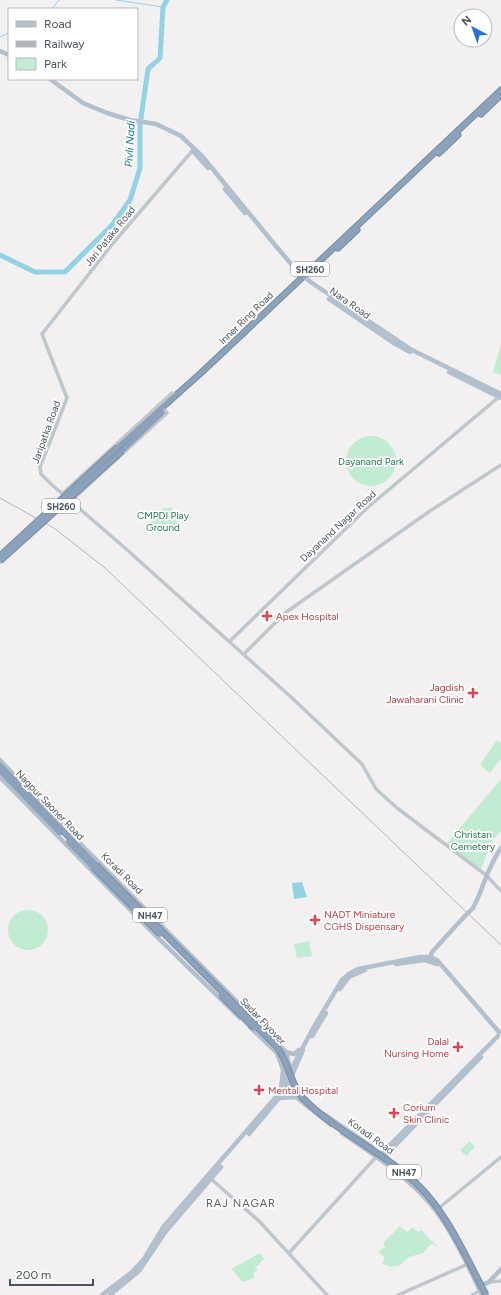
<svg xmlns="http://www.w3.org/2000/svg" width="501" height="1295" viewBox="0 0 501 1295" font-family="Figtree,sans-serif">
	<style>
		.green { fill: #c2ebd3 }
		.water { fill: #93d2e4 }
		.lines { fill: none; stroke-linecap: round; stroke-linejoin: round }
		.stream { stroke: #93d2e4; stroke-width: 1 }
		.river { stroke: #93d2e4; stroke-width: 5 }
		.highway-casing { stroke: #778da5; stroke-width: 7 }
		.minor { stroke: #bfc7cd; stroke-width: 3.5 }
		.major { stroke: #b2bfcc; stroke-width: 4.5 }
		.highway { stroke: #8ca2ba; stroke-width: 5 }
		.rail { stroke: #b2b5b9; stroke-width: 1 }
		.highway-bridge-casing { stroke: #778da5; stroke-width: 7; stroke-linecap: butt }
		.major-bridge { stroke: #b2bfcc; stroke-width: 4.5 }
		.highway-bridge { stroke: #8ca2ba; stroke-width: 5 }
		.health-dot { fill: #e0444e; stroke: #fff; stroke-width: 1.5 }
		.labels { text-anchor: middle; dominant-baseline: central; stroke-width: 3.5; stroke-linejoin: round; paint-order: stroke }
		.shield { fill: #fff; stroke: #80878c; stroke-width: 1 }
		.shield-label { font-size: 9px; font-weight: bold; fill: #49535b }
		.street-label { font-size: 10px; fill: #49535b; stroke: #fff }
		.park-label { font-size: 10px; fill: #20774c; stroke: #fff }
		.health-label { font-size: 10px; fill: #be3a42; stroke: #fff; text-anchor: start }
		.water-label { font-size: 11px; font-style: italic; fill: #197b97; stroke: #fff }
		.neighbourhood-label { font-size: 11px; letter-spacing: 1px; fill: #5d6064; stroke: #fff }
	</style>
	<rect width="100%" height="100%" fill="#f2f0f0"/>
	<path class="green" d="M501,344v31l-8,-3z
		M346 461a25 25 0 1 1 50 0a25 25 0 1 1-50 0Z
		M172,507l8,23 -28,3 -2,-21z
		M497,740l4,3v16l-11,14 -10,-8z
		M501,779v52l-9,10 -11,28 -34,-26z
		M8 930a20 20 0 1 1 40 0a20 20 0 1 1-40 0Z
		M309,941l3,15 -15,2 -3,-14z
		M470,1141l5,6 -9,9 -6,-6z
		M400,1226l7,6 6,-5 5,5 3,-2 16,16 -6,-2 -8,9 -14,4 -10,9 -9,1 -8,-4 3,-5 -7,-6 7,-5 -2,-4z
		M260,1253l4,6 -9,9 3,2 -4,2v6l-11,4 -12,-13z"/>
	<path class="water" d="M302,882l5,15 -13,2 -2,-16z"/>
	<g class="lines">
		<path class="stream" d="M116,0l47,7
			M52,9l7,-9
			M0,37l9,-4"/>
		<path class="river" d="M0,255l35,17h30l48,-48 17,-24 10,-32v-43l8,-56 12,-11 3,-51 4,-7"/>
		<g class="highway-casing">
			<path id="highway" d="M481,114l20,-19
				M439,153l19,-18
				M338,248l19,-18
				M118,447l84,-75 299,-282
				M122,451l40,-38
				M0,765l96,100
				M0,771l59,61
				M69,843l24,24"/>
		</g>
		<path class="minor" d="M193,150l-79,92 -72,92 25,64 -27,69 1,7 10,10 74,64 166,149 71,67 14,25 21,19 89,67 15,16
			M62,494l110,-101 5,2
			M71,501l96,-88 -2,-3
			M230,641l137,-133 133,-112
			M244,654l41,-41 145,-102 71,-46
			M210,1178l49,43 68,74
			M439,1208l62,-51
			M289,1253l88,-97
			M489,1282l12,-1
			M398,1295l70,-31
			M472,1295l10,-5"/>
		<path class="major" d="M0,51l9,4
			M50,79l33,24 24,10 23,7 26,4 25,12 21,20 73,89 22,26 15,12 100,67 89,44
			M193,151l15,17
			M225,189l20,24
			M329,299l63,43 18,10
			M449,372l52,26
			M0,760l25,27
			M0,777l147,150 93,91
			M31,794l227,229 28,29 4,16
			M473,908c11,-20 14,-41 28,-60
			M430,958l2,-6 32,-35
			M396,964l29,-4 12,4
			M340,989l9,-12 16,-7
			M250,1027l27,26 10,27 9,17 35,28
			M312,1036l14,-23
			M286,1052l8,2 5,-4
			M290,1071l25,-46 27,-45 7,-6 9,-5 62,-12h10l7,3 62,72
			M281,1088l2,-17
			M280,1098l16,-1
			M324,1114l48,33
			M342,1133c33,23 70,46 94,78 17,23 34,58 46,84
			M249,1134l36,-43 18,-41
			M381,1154l117,-118
			M385,1156l96,-99
			M478,1287l11,-5 12,-13
			M102,1295l30,-23 12,-13 20,-33 117,-135 6,-13
			M110,1295l29,-24 27,-40 55,-64"/>
		<use href="#highway" class="highway"/>
		<path class="rail" d="M0,498l54,30 51,40 396,377"/>
		<g class="highway-bridge-casing">
			<path id="highway-bridge" d="M0,556l118,-109
				M0,561l122,-110
				M96,865l180,181c13,15 13,36 26,51 33,35 81,54 116,88 29,28 49,74 68,110
				M93,867l67,67
				M221,995l33,33"/>
		</g>
		<path class="major-bridge" d="M464,917l9,-9"/>
		<use href="#highway-bridge" class="highway-bridge"/>
	</g>
	<g class="health-dot">
		<path d="M265 610h4v4h4v4h-4v4h-4v-4h-4v-4h4z"/>
		<path d="M471 687h4v4h4v4h-4v4h-4v-4h-4v-4h4z"/>
		<path d="M313 914h4v4h4v4h-4v4h-4v-4h-4v-4h4z"/>
		<path d="M456 1041h4v4h4v4h-4v4h-4v-4h-4v-4h4z"/>
		<path d="M257 1084h4v4h4v4h-4v4h-4v-4h-4v-4h4z"/>
		<path d="M392 1107h4v4h4v4h-4v4h-4v-4h-4v-4h4z"/>
	</g>
	<g class="labels">
		<g class="shield">
			<rect x="291" y="262" width="38" height="14" rx="3"/>
			<rect x="42" y="499" width="38" height="14" rx="3"/>
			<rect x="133" y="908" width="34" height="14" rx="3"/>
			<rect x="387" y="1165" width="34" height="14" rx="3"/>
		</g>
		<g class="shield-label">
			<text x="310" y="269">SH260</text>
			<text x="61" y="506">SH260</text>
			<text x="150" y="915">NH47</text>
			<text x="404" y="1172">NH47</text>
		</g>
		<g class="street-label">
			<text transform="translate(110 236) rotate(-51)">Jari Pataka Road</text>
			<text transform="translate(350 303) rotate(35)">Nara Road</text>
			<text transform="translate(246 318) rotate(-44)">Inner Ring Road</text>
			<text transform="translate(46 432) rotate(-70)">Jaripatka Road</text>
			<text transform="translate(338 526) rotate(-43)">Dayanand Nagar Road</text>
			<text transform="translate(50 805) rotate(46)">Nagpur Saoner Road</text>
			<text transform="translate(122 873) rotate(45)">Koradi Road</text>
			<text transform="translate(263 1021) rotate(46)">Sadar Flyover</text>
			<text transform="translate(371 1136) rotate(36)">Koradi Road</text>
		</g>
		<g class="park-label">
			<text x="371" y="461">Dayanand Park</text>
			<text x="163" y="515">CMPDI Play<tspan x="163" dy="12">Ground</tspan></text>
			<text x="473" y="834">Christan<tspan x="473" dy="12">Cemetery</tspan></text>
		</g>
		<g class="health-label">
			<text x="276" y="616">Apex Hospital</text>
			<text x="464" y="687" text-anchor="end">Jagdish<tspan x="464" dy="12">Jawaharani Clinic</tspan></text>
			<text x="324" y="914">NADT Miniature<tspan x="324" dy="12">CGHS Dispensary</tspan></text>
			<text x="449" y="1041" text-anchor="end">Dalal<tspan x="449" dy="12">Nursing Home</tspan></text>
			<text x="268" y="1090">Mental Hospital</text>
			<text x="403" y="1107">Corium<tspan x="403" dy="12">Skin Clinic</tspan></text>
		</g>
		<g class="water-label">
			<text transform="translate(130 144) rotate(-87)">Pivli Nadi</text>
		</g>
		<g class="neighbourhood-label">
			<text x="241" y="1203">RAJ NAGAR</text>
		</g>
	</g>
	<rect x="8" y="8" width="130" height="72" fill="#ffffff" stroke="#b6babd"/>
	<rect x="16" y="21" width="20" height="6" fill="#b2bfcc" stroke="#b6babd"/>
	<text x="44" y="28" font-size="12" fill="#49535b">Road</text>
	<rect x="16" y="41" width="20" height="6" fill="#b2b5b9" stroke="#b6babd"/>
	<text x="44" y="48" font-size="12" fill="#49535b">Railway</text>
	<rect x="16" y="58" width="20" height="12" fill="#c2ebd3" stroke="#b6babd"/>
	<text x="44" y="68" font-size="12" fill="#49535b">Park</text>
	<g transform="translate(473 28) rotate(319)"><circle r="19" fill="#ffffff" stroke="#b6babd"/>
	<path d="M0-3L7 15L0 10L-7 15Z" fill="#2971d2"/>
	<text y="-6" font-size="11" font-weight="bold" text-anchor="middle" fill="#49535b">N</text>
	</g>
	<path d="M10 1279v6h83v-6" fill="none" stroke="#49535b" stroke-width="2"/>
	<text x="16" y="1279" font-size="12" fill="#49535b" stroke="#ffffff" stroke-width="3" paint-order="stroke">200 m</text>
</svg>
